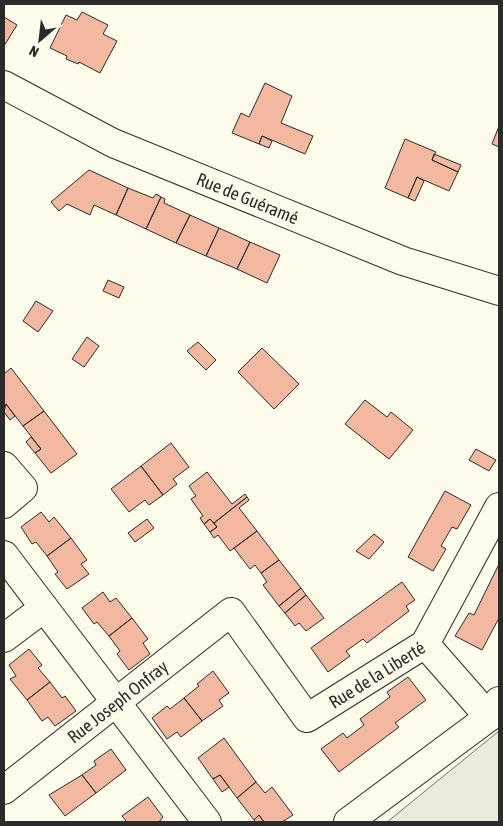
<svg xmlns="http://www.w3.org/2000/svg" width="503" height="826" viewBox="0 0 503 826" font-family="'Asap Condensed',sans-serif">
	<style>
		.green { fill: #ecebdb; stroke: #74746e }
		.building { fill: #f2b8a0; stroke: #2b2b2b }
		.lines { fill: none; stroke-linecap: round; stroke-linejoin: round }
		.minor-casing { stroke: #2b2b2b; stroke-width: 30 }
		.minor { stroke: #fdfbea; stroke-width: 28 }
		.labels { text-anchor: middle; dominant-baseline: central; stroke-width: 4; stroke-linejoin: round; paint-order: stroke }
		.street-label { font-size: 18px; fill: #2b2b2b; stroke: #fdfbea }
	</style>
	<rect width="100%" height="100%" fill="#fdfbea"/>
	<path class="green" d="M499,731v91h-112z"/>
	<path class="building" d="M82,12l26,13 -5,9 14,7 -17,32 -21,-11 -1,2 -12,-5 1,-3 -17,-8 16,-33 11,5z
		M4,17l13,8 -13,21z
		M265,83l27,13 -11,27 32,13 -8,18 -43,-18 -3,8 -27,-11 9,-20 8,4z
		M499,126v21l-7,-3z
		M262,136l10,5 -3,7 -10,-4z
		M405,139l31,13 -4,8 26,12 -9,19 -32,-14 -9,21 -23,-10z
		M434,154l27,11 -3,7 -26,-12z
		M89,170l39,18 -12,27 -22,-10 -4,10 -23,-11 -8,7 -8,-9z
		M417,177l7,4 -9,20 -7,-3z
		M128,188l25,10 3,-4 5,3 -15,32 -30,-14z
		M161,197l4,2 -1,4 26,12 -14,28 -30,-14z
		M190,215l29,13 -13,28 -30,-13z
		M219,228l31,14 -13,27 -31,-13z
		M250,242l30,13 -13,28 -30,-14z
		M108,280l16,7 -5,11 -16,-7z
		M36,301l17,10 -15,21 -15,-11z
		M87,337l12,9 -15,21 -12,-8z
		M198,342l18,18 -10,10 -19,-19z
		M262,348l37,36 -25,25 -36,-37z
		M11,368l33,43 -21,15 -17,-22 -2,1v-31z
		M365,400l22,17 4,-5 22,18 -24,29 -44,-35z
		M6,404l9,12 -5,4 -6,-8z
		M44,411l33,43 -26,19 -16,-20 6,-4 -18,-23z
		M31,437l10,12 -6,4 -9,-11z
		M171,443l18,24 -16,12 4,5 -14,11 -22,-29z
		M476,449l20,11 -7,11 -20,-11z
		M141,466l22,29 -14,10 -4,-5 -16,12 -18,-23z
		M207,472l25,32 13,-10 2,3 -33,26 -4,-4 -6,5 -4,-6 3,-2 -12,-17 5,-3 -7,-10z
		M445,491l26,14 -14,24 -5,-2 -11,19 5,3 -13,22 -25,-14z
		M247,497l2,3 -10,8 18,23 -27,20 -12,-16 -4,3 -4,-6 7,-5 -3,-4z
		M41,512l8,10 5,-5 17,21 -24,18 -11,-14 -4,2 -11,-17z
		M147,519l7,9 -19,14 -7,-9z
		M210,519l7,8 -7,5 -6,-8z
		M257,531l22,29 -18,13 -6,-8 -5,4 -16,-21z
		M374,534l10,8 -15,17 -13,-8z
		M71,538l16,22 -6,4 8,10 -22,15 -12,-15 3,-2 -11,-16z
		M279,560l22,28 -22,18 -16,-21 4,-3 -6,-9z
		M499,564v54l-17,32 -27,-14 14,-23 5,2z
		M402,582l13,18 -9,6 3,5 -42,32 -4,-4 -17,12 4,5 -22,16 -17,-24z
		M301,588l5,7 -21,18 -6,-7z
		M103,592l7,10 6,-4 16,20 -23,18 -12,-14 -3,2 -12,-16z
		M306,595l18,23 -18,13 -7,-8 -4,3 -10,-13z
		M132,618l16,21 -5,4 7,11 -21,16 -12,-16 3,-3 -11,-15z
		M29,649l13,16 -4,3 12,14 -23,18 -17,-21 6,-3 -7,-11z
		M213,671l16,22 -10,7 4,6 -21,15 -18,-23 15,-12 -2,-2z
		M408,677l18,23 -31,23 4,4 -60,45 -18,-23 22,-16 4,5 17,-13 -4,-6 30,-22 -3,-5z
		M50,682l12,16 3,-2 11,15 -21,15 -7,-9 -6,4 -15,-21z
		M184,698l18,23 -21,16 -4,-5 -10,7 -15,-21 15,-12 3,3z
		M224,738l32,44 -19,16 -17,-23 -7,4 -15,-21z
		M111,749l15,21 -30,23 -14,-18 14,-10 -2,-4z
		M82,775l14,18 -31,23 -16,-21z
		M220,775l9,12 -7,5 -9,-13z
		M256,782l9,11 7,-6 21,28 -11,7h-18l-5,-7 -5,5 -17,-22z
		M148,797l15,20 -4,5h-32l-5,-6z
		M259,815l5,7h-8l-2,-2z"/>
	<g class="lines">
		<g class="minor-casing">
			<g id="minor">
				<path id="s1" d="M4,85l109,58 290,118 96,30"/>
				<path d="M4,466l19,22 -19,16"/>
				<path d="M4,555l203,267"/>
				<path d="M4,638l40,-30"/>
				<path d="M425,644l64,73"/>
				<path id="s2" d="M4,790l227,-178 76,106 118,-74 74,-137"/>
				<path d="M348,822l141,-105 10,-16"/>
			</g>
		</g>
		<use href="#minor" class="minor"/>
	</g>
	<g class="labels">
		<g class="street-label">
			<text stroke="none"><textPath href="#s1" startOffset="269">Rue de Guéramé</textPath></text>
			<text stroke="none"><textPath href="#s2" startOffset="501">Rue de la Liberté</textPath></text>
			<text stroke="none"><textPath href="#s2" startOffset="144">Rue Joseph Onfray</textPath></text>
		</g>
	</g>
	<rect width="503" height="826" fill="none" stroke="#2b2b2b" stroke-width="10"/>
	<g transform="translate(40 40) rotate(208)" stroke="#fdfbea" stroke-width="4" paint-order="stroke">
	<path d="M0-4L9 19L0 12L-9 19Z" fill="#2b2b2b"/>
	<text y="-8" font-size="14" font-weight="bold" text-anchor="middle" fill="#2b2b2b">N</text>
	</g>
</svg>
